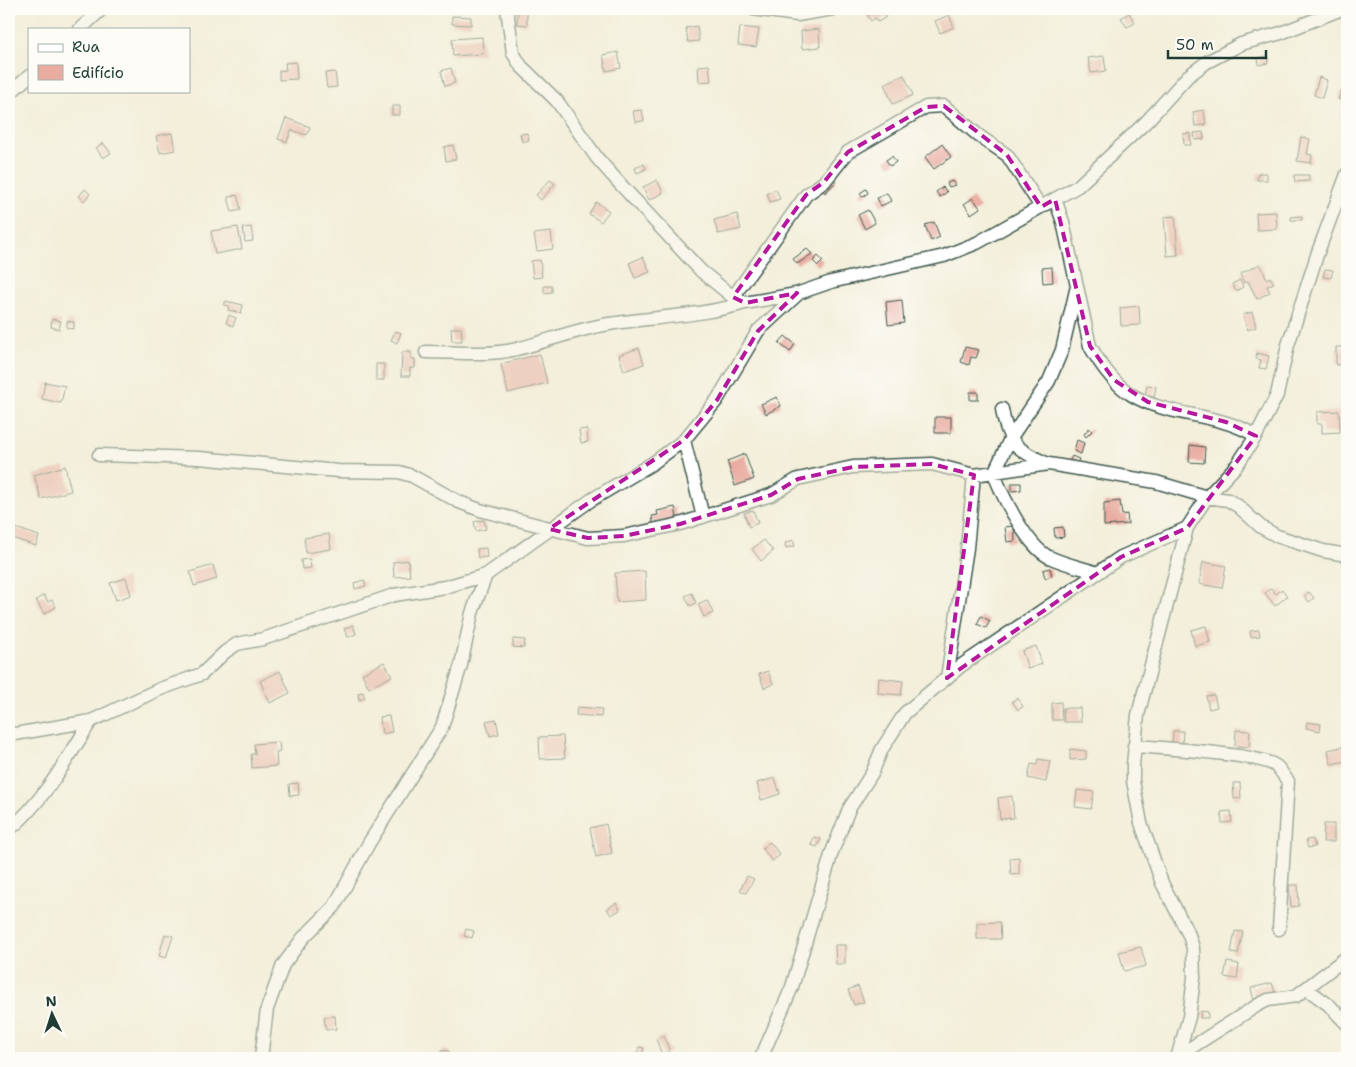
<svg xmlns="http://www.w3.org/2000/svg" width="1356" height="1067" viewBox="0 0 1356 1067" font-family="'Shantell Sans',sans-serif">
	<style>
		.building { fill: #e9aca1 }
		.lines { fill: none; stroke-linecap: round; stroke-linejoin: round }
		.minor-casing { stroke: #3f584d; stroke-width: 15 }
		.minor { stroke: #fff; stroke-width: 12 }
		.marked { fill: none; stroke: #b5179e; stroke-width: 4; stroke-dasharray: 10 6; stroke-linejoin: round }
	</style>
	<rect width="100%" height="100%" fill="#fdfcf7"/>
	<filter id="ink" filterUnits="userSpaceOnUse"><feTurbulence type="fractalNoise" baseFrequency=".02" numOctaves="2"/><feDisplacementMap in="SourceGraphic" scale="10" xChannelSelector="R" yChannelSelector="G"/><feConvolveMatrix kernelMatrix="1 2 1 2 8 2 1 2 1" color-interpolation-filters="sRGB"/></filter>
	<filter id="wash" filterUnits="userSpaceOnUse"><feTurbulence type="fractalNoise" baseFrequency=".0096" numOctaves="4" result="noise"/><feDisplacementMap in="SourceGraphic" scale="20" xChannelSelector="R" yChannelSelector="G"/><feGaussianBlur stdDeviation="1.12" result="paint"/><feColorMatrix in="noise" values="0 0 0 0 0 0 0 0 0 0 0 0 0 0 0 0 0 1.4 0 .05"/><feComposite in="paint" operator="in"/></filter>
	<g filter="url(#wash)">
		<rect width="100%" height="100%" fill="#f3efdb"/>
		<g id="blocks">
			<path class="building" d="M518,9h9v16l-10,-1z
				M871,9h10l5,8 -8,5 -3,-4 -4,3 -4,-6 3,-1 -2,-3z
				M1129,13l6,10 -8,4 -6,-9z
				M949,15l5,12 -14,6 -5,-12z
				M452,16l19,1v8l-19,-1z
				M697,26l2,15 -11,1 -2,-14z
				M740,27l19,2 -3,18 -18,-2z
				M819,29l1,18 -18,2 -1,-18z
				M482,37l1,17 -30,2 -1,-17z
				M618,52l3,16 -15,3 -3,-16z
				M1104,56l2,15 -15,2 -3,-15z
				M1267,56l1,7 -9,2 -1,-7z
				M296,62l1,17 -18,1v-9l7,-1 -1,-7z
				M709,65l2,16 -12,1 -1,-16z
				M451,68l4,15 -10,3 -4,-15z
				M335,72l2,15 -10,1 -2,-15z
				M904,75l9,20 -20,9 -9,-20z
				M1319,77l8,3 -5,18 -8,-3z
				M1341,91l6,2v9l-9,-3z
				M392,106h8v9h-8z
				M642,110l2,11 -9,1 -2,-11z
				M1204,110l2,15 -11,1 -2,-14z
				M286,118l24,9 -3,8 -16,-5 -4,12 -9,-3z
				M1203,132l1,7 -9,1 -1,-7z
				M172,133l3,17 -15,3 -4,-17z
				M527,133l2,7 -7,2 -2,-8z
				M1190,133l1,12h-7l-1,-11z
				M1301,137l9,2 -3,15 5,1 -1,8 -14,-2z
				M103,143l8,10 -8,5 -7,-10z
				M942,144l9,13 -17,12 -9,-12z
				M453,145l3,14 -10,2 -2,-14z
				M892,156l4,6 -6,4 -4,-6z
				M644,164l2,5 -9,4 -2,-5z
				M1258,173h9v7h-10z
				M1294,175h15v6l-14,1z
				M831,176l5,6 -11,11 -5,-6z
				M550,180l5,4 -14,16 -5,-5z
				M657,180l6,13 -14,7 -6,-13z
				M952,181l3,4 -6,2 -2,-4z
				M943,187l4,5 -7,5 -4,-5z
				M85,189l5,5 -6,7 -5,-5z
				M776,189l4,10 -10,3 -3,-9z
				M866,189l2,4 -6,4 -2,-4z
				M887,193l4,8 -10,5 -4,-8z
				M237,195l4,15 -9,2 -4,-15z
				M973,198l7,10 -9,6 -7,-10z
				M596,202l13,9 -8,11 -12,-8z
				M868,210l7,13 -10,6 -7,-14z
				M1276,212l1,17 -20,1 -1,-17z
				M737,214l4,15 -23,5 -4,-14z
				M1175,216l3,39 -11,1 -3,-39z
				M1302,216v4h-11v-3z
				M934,222l6,15 -9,4 -6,-16z
				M238,227l4,22 -27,5 -4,-23z
				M251,227l2,14 -8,1 -2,-14z
				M551,232l2,17 -16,2 -3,-17z
				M807,249l5,5 -15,10 -4,-5z
				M818,256l5,5 -5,5 -5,-5z
				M643,257l7,15 -15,6 -6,-15z
				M540,260l2,17 -9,1 -2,-17z
				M1260,264l7,15 3,-2 4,6 -7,3 3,6 -13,7 -9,-18 -4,2 -4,-9z
				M1052,267l1,15 -10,1 -1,-15z
				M1325,269l8,1 -2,8 -8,-1z
				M1240,280l3,7 -7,4 -4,-7z
				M544,286h8v6l-8,1z
				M902,300l2,23 -16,2 -2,-23z
				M226,301l17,4 -2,8 -13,-3 1,-4 -5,-1z
				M1139,306l1,19 -19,1 -1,-18z
				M1252,312l4,15 -8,3 -5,-15z
				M229,315l7,3 -3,8 -7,-3z
				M52,319l9,2 -2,8 -8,-2z
				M67,321l7,1v7l-7,-1z
				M451,328h10l1,13h-10z
				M395,331l6,2 -4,10 -6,-3z
				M785,336l10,8 -5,8 -11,-9z
				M965,347l14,3 -3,8 -5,-1 -2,8 -8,-3z
				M1336,347h11v17l-11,1z
				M639,348l5,16 -20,7 -5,-16z
				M402,352h9v7h4v9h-5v8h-9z
				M1257,353l12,3 -3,13 -7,-1 2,-8 -5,-1z
				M540,354l7,29 -39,10 -7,-29z
				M376,364h8v16h-8z
				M45,382l20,4 -4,17 -19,-4z
				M1147,385l9,1 -2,12 -9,-2z
				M970,392h8v8h-8z
				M777,397l4,9 -15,8 -5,-10z
				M1339,411l1,21 -18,1v-9h-5v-12z
				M935,417h16v16h-16z
				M1089,428l3,3 -6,6 -2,-3z
				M587,429l1,13 -7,1 -2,-13z
				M1077,440l7,3 -3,11 -7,-3z
				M1190,445l15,2 -1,16 -15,-1z
				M745,454l9,25 -19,7 -8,-25z
				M1072,456l7,3 -2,5 -8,-2z
				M65,466l6,25 -30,8 -7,-24z
				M1012,483h9v7l-9,1z
				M1120,501l2,14 5,-1 1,10 -24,2v-23z
				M675,507l2,11 -24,5 -1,-7 6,-1 -1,-4z
				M753,510l5,13 -9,4 -5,-14z
				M484,520l2,9 -10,2 -2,-9z
				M10,526l29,10 -3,10 -27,-9z
				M1014,526l1,15 -8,1 -2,-15z
				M1063,527l1,10 -9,1 -1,-10z
				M329,534l2,15 -25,4 -2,-15z
				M764,540l9,11 -12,10 -9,-12z
				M793,540l2,6 -9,2 -1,-5z
				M486,548l1,9 -9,1 -1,-9z
				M310,559l1,9 -9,1 -1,-9z
				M408,560l2,16 -16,1 -1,-15z
				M1203,562l23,4 -4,22 -23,-4z
				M213,565l4,14 -23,7 -4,-14z
				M1050,568l2,8 -7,2 -2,-8z
				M645,571l1,29 -29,2 -2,-29z
				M126,578l5,17 -15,5 -6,-17z
				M364,580l2,6 -11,3 -1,-6z
				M1271,588l5,6 6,-5 5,7 -12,10 -10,-13z
				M1309,592l5,6 -5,4 -5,-6z
				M692,593l4,10 -6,3 -5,-10z
				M44,595l4,7 4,-2 4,7 -12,7 -8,-14z
				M707,600l6,13 -9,4 -6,-13z
				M981,616l9,5 -4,7 -9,-4z
				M353,625l3,9 -8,3 -4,-8z
				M1206,626l4,16 -15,4 -4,-16z
				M1259,630l1,6 -9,1 -1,-6z
				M513,639l12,1 -1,8 -11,-1z
				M1036,646l6,18 -14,5 -6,-18z
				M384,662l8,14 -23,12 -7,-14z
				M280,671l10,22 -20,10 -10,-22z
				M768,671l5,13 -9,4 -5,-14z
				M879,678l24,3 -2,14 -23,-2z
				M363,692l2,6 -6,2 -1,-7z
				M1214,695l3,12 -8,2 -3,-13z
				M1018,698l5,9 -5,3 -6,-9z
				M1061,702l1,18h-10v-17z
				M577,707l25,2 -1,8 -25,-2z
				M1063,708h17l1,14h-17z
				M389,716l3,16 -10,2 -2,-17z
				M496,719l3,15 -9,2 -4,-15z
				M1307,722l14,2 -1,7 -14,-3z
				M1236,730l14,1 -1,16 -14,-1z
				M1173,731h10l-1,16 -10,-1z
				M563,736l2,22 -25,1 -1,-22z
				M279,742l1,9 -4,1 1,14 -25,2 -1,-14h4l-1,-10z
				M1346,746l1,15 -16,3 -3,-14z
				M1070,749l16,2v8l-16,1z
				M1038,759l12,2 -4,21 -18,-4 3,-14 6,1z
				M775,778l5,16 -19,6 -4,-17z
				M298,783l1,12 -9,1 -1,-12z
				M1233,783h7l1,15 -7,1z
				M1077,790l17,2 -3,17 -16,-2z
				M1012,796l2,22 -14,1 -2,-21z
				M1231,811l1,11 -10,1 -1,-11z
				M606,824l6,29 -16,4 -6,-29z
				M1324,824h10v18h-11z
				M814,837l7,2 -4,8 -6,-2z
				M1313,839l2,8 -7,1 -2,-8z
				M770,842l10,13 -8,6 -10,-13z
				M1019,857v17l-8,1 -1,-17z
				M747,876l7,3 -8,14 -6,-3z
				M1289,885h9l1,21 -8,1z
				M616,903l4,7 -9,5 -4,-6z
				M1000,922l1,17h-24v-16z
				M466,929l8,2 -2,7 -8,-2z
				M1235,931l8,1 -5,22 -7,-1z
				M165,934l8,2 -7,22 -7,-2z
				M835,945h10v19h-9z
				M1141,947l5,19 -22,5 -5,-19z
				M1227,962l12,2 -2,15 -13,-2z
				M1272,983l4,13 -22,6 -3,-14z
				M858,986l6,16 -10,3 -6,-15z
				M1201,1011l7,1v6h-8z
				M335,1016l1,13 -10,1 -2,-13z
				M664,1036l6,16 -8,3 -6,-16z
				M639,1047l5,1 -3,10 -5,-1z
				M442,1050l7,1 -1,7h-7z"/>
		</g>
	</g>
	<g filter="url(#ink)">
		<use href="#blocks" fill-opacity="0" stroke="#3f584d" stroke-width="1"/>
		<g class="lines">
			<g class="minor-casing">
				<path id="minor" d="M507,9l6,44 8,13 36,35 40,57 24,27 80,86 32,26 12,6 51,-9
					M753,9l44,6 36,-6
					M80,29l22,-20
					M9,94l20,-18
					M1055,199l8,23 27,124c10,18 24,38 42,49 38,23 86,17 124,41
					M1076,290l-14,60 -13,31 -39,58 -16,34c8,23 33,73 55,84 15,7 33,11 49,16
					M733,297l73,-102 18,-13 24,-30 78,-45 18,-1 35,30 28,19 34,52
					M426,352c29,0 62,4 91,-3 31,-8 60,-20 92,-25 46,-7 92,-8 136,-21
					M1002,409c5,34 16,42 46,55
					M684,440l19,77
					M99,455l100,3 139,13 61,1 13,4 47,26 21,8 108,28 36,-2 56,-12 91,-29 27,-16 55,-12 79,-3 42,11 75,-11 107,18 51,15 21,3 10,6 23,21 16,9 46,15 24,4
					M947,678l20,-130 7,-73
					M9,735l82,-14 69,-32 42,-15 23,-22 12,-8 26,-5 131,-44 51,-8 41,-12
					M1134,746c25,2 127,8 142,20 5,4 8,11 12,15l-9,148
					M9,830c35,-29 58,-71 82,-109
					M1307,989l22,16 18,19
					M1178,1056l80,-51 10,-5 28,-4 51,-39
					M261,1058l6,-49 16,-44 20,-27 31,-31 35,-64 73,-116 19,-62 11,-52 14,-38 105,-75 62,-37 31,-23 33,-40 41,-69 41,-38 32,-11 113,-26 33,-13 101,-57 69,-65 41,-45 19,-14 34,-18 40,-11 61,-24
					M761,1058l31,-71 40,-135 17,-43 23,-36 10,-24 23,-36 57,-48 159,-108 66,-29
					M1177,1058l12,-41 5,-39 -1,-30 -4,-13 -27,-52 -21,-60 -8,-42v-16l5,-50 49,-187 20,-31 30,-32 19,-29 21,-41 11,-50 30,-93 29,-78"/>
			</g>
			<use href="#minor" class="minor"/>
		</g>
	</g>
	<path d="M0 0H1356V1067H0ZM944,106l63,49 34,52 14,-8 35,147 24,34 34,22 78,20 30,14 -69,92 -66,29 -174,121 27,-203 -42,-11 -79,3 -55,12 -27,16 -91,29 -56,12 -36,2 -39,-9 135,-89 33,-40 41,-69 39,-38 -52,10 -12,-6 73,-102 18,-13 24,-30 78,-45z" fill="#f3efdb" fill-opacity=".55" fill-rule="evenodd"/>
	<path class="marked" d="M944,106l63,49 34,52 14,-8 35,147 24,34 34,22 78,20 30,14 -69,92 -66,29 -174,121 27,-203 -42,-11 -79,3 -55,12 -27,16 -91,29 -56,12 -36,2 -39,-9 135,-89 33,-40 41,-69 39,-38 -52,10 -12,-6 73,-102 18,-13 24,-30 78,-45z"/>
	<rect width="1356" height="1067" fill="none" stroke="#fdfcf7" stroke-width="30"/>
	<rect x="28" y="28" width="162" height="65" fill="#fdfcf7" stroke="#a4b0a9"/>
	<rect x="38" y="44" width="25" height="8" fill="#ffffff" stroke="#a4b0a9"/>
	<text x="72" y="52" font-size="15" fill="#1f3d34">Rua</text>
	<rect x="38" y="65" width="25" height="15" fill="#e9aca1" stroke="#a4b0a9"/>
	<text x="72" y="78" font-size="15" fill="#1f3d34">Edifício</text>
	<g transform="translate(52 1014) rotate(356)" stroke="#fdfcf7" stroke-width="4" paint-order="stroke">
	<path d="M0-4L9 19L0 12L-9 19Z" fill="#1f3d34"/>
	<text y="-8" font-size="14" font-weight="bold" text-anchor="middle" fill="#1f3d34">N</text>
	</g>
	<path d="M1168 50v8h98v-8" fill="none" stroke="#1f3d34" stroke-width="2.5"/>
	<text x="1176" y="50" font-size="15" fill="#1f3d34" stroke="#fdfcf7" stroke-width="4" paint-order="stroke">50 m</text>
</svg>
